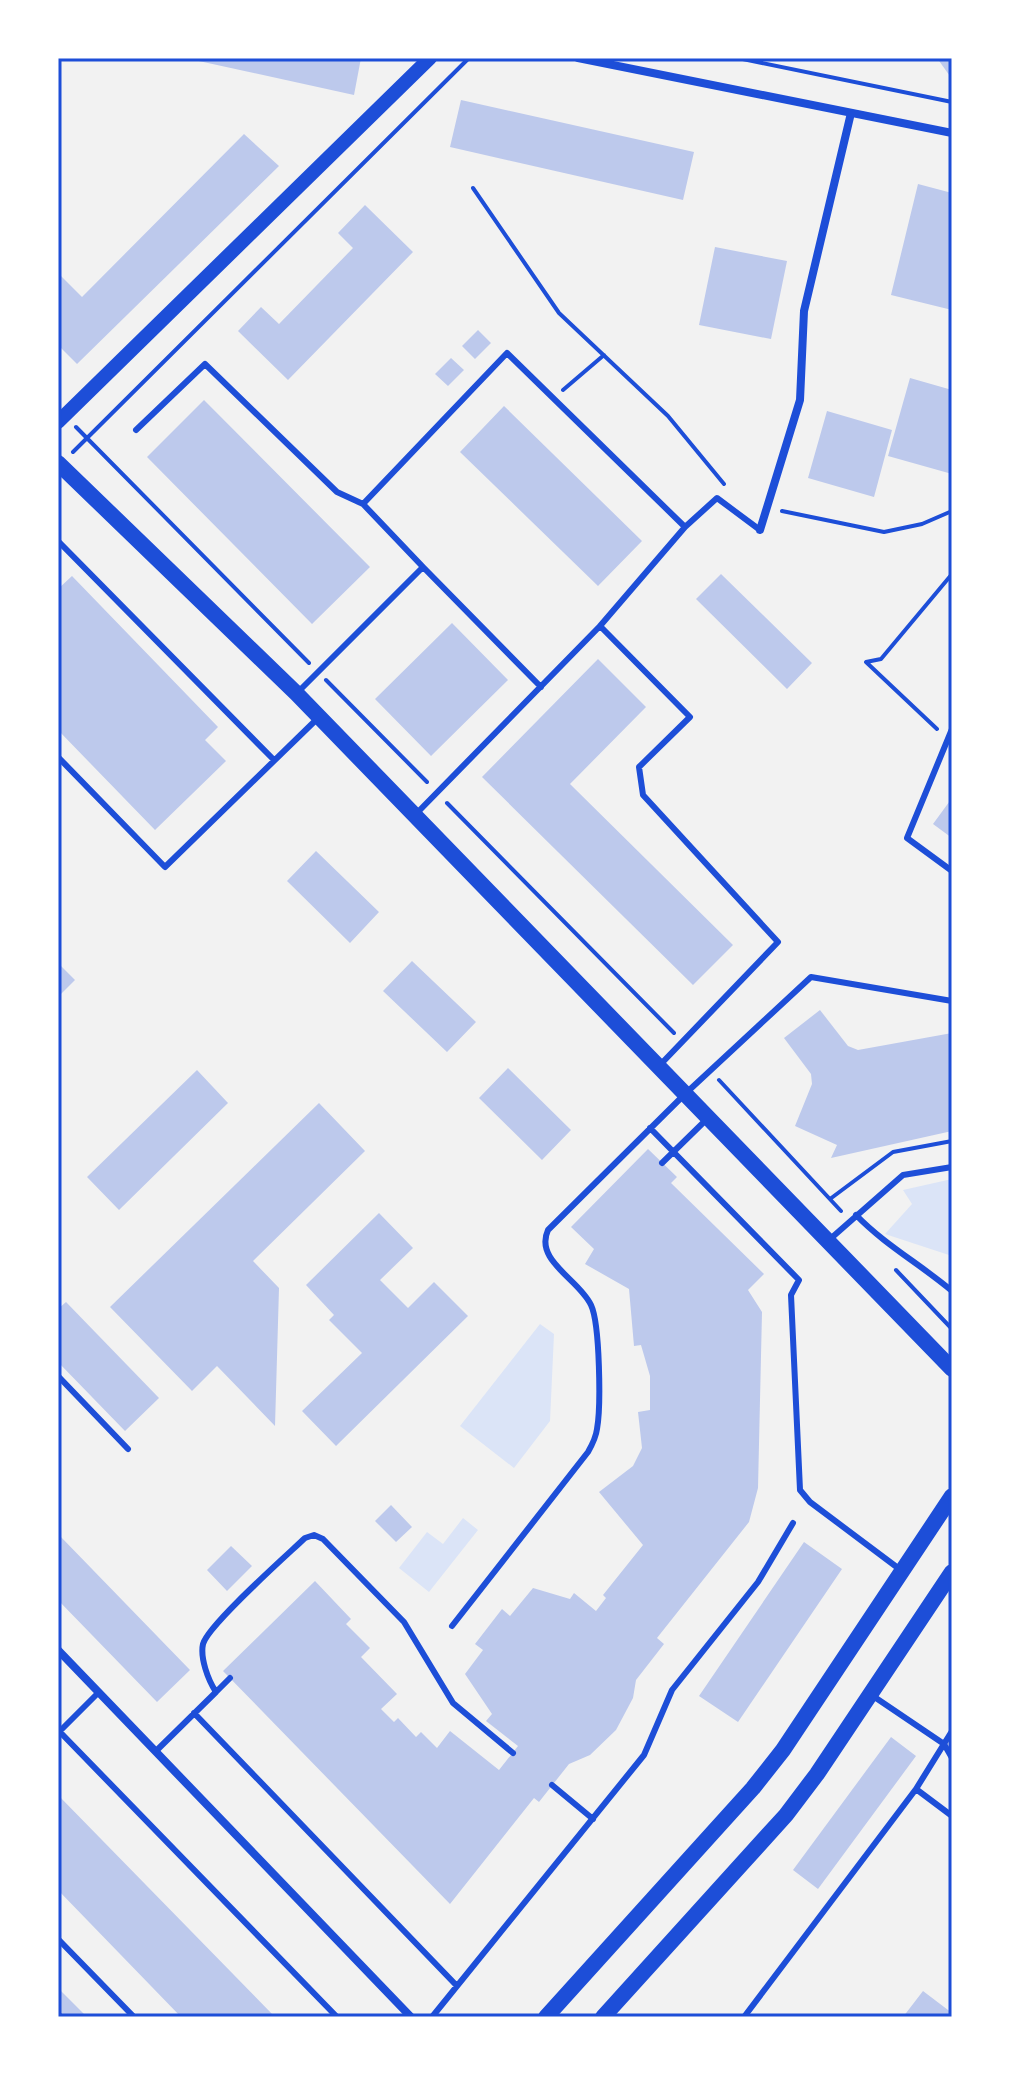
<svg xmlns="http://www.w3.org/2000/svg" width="1010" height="2075" viewBox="0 0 1010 2075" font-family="'Nunito Sans',sans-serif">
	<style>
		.green { fill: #dbe4f7 }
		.building { fill: #bdc9ec }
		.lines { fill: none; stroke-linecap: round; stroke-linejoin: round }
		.path { stroke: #1d4ed8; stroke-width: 4 }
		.service { stroke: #1d4ed8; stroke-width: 6 }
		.minor { stroke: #1d4ed8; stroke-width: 8 }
		.tertiary { stroke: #1d4ed8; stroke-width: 14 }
		.secondary { stroke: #1d4ed8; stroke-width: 16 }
		.neatline { fill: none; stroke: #1d4ed8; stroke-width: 3 }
	</style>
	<rect width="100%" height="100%" fill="#f2f2f2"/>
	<path class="green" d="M952,1179v77l-67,-22 27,-30 -9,-14z
		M540,1324l14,10 -4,87 -36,47 -54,-42z
		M463,1518l15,12 -49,62 -30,-24 28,-36 16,12z"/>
	<path class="building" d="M185,58h176l-7,37z
		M937,58h15v21z
		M461,100l233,52 -11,48 -233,-53z
		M244,134l35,32 -202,198 -19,-19v-72l24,24z
		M918,184l34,9v117l-61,-15z
		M365,205l48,47 -125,128 -50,-49 23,-24 18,17 74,-76 -15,-15z
		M715,247l72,14 -16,78 -72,-14z
		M478,330l13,13 -16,16 -13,-13z
		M451,358l13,12 -16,16 -13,-12z
		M910,378l42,12v84l-64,-18z
		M204,400l166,167 -58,57 -165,-167z
		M504,406l138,135 -44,45 -138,-134z
		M827,411l65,19 -18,67 -66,-19z
		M721,574l91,89 -25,26 -91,-90z
		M72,576l146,151 -13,13 21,21 -71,69 -97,-100v-141z
		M452,623l56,57 -77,76 -56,-57z
		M598,659l48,48 -76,77 163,161 -40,40 -211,-208z
		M952,798v40l-19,-14z
		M316,851l63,61 -29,31 -63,-62z
		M412,961l64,61 -29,30 -64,-61z
		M58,963l17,17 -17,17z
		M820,1010l28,36 10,4 94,-17v98l-121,27 6,-13 -42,-19 17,-42 -1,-10 -27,-36z
		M508,1068l63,62 -29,30 -63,-62z
		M197,1070l31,33 -109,107 -32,-33z
		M319,1103l46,48 -112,110 26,27 -4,138 -58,-60 -25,25 -82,-84z
		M648,1149l29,28 -6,6 93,91 -16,16 14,22 -4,176 -9,34 -92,116 7,6 -28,36 -3,18 -17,32 -26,25 -21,9 -30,38 -5,-4 -84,106 -227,-233 92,-90 36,38 -5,5 24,24 -9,9 36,37 -16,15 13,13 4,-4 18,19 5,-5 16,16 13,-17 49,39 19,-24 -32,-25 6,-7 -27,-40 18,-24 -8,-6 27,-35 8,7 23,-28 37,11 4,-6 22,18 10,-13 -3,-3 40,-50 -44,-53 34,-26 9,-18 -4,-36 12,-2v-34l-9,-31 -7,1 -5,-57 -44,-25 9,-15 -23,-22z
		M379,1213l34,35 -33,32 28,28 26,-26 34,34 -132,130 -34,-35 60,-58 -33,-33 5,-5 -28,-30z
		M66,1302l93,96 -34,33 -67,-69v-53z
		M391,1505l21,22 -16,15 -21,-21z
		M60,1536l130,134 -33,32 -99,-102z
		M804,1542l38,27 -104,153 -39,-26z
		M231,1546l21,20 -25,25 -20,-21z
		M891,1737l25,19 -98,133 -25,-19z
		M58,1795l217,222h-94l-123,-127z
		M58,1988l29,29h-29z
		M923,1991l29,22v4h-49z"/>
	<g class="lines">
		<path class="path" d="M738,58l214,44
			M473,188l86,125 109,103 56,68
			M563,390l41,-35
			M76,427l233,236
			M73,452l396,-394
			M782,511l102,21 38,-8 30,-13
			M326,680l101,102
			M937,729l-71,-67 15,-3 71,-85
			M447,803l227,230
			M719,1080l122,131
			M830,1199l63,-47 59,-11
			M896,1270l56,59
			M58,2013l4,4"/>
		<path class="service" d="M136,430l69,-66 132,128 26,12
			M58,541l216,219
			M423,567l118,120
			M600,626l85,-99 32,-29 43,32
			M297,693l126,-126 -60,-63 144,-151 178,174
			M952,729l-45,109 45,33
			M58,757l107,110 152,-148
			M415,815l185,-189 90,91 -51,50 4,28 135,147 -119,124
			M650,1128l149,152 -8,15 9,195 10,12 92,69
			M662,1163l46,-45
			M856,1215c29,30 64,49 96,76
			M829,1240l74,-65 49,-8
			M58,1376l70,73
			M452,1626l136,-174c4,-7 8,-15 9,-23 4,-22 3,-105 -6,-124 -12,-26 -57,-44 -43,-75l137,-136 126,-117 141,24
			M216,1692l14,-14
			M870,1694l74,50 8,14
			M194,1713l263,273
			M59,1731l278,286
			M59,1732l40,-40
			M156,1751l60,-59c-8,-12 -16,-34 -13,-48 5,-19 83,-88 102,-106l9,-3 9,4 81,83 49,81 60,50
			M552,1785l41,34
			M916,1789l36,27
			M58,1939l76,78
			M432,2017l212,-262 28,-65 86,-108 35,-59
			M744,2017l172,-228 36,-58"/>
		<path class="minor" d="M578,58l374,75
			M760,530l40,-130 4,-89 47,-198
			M58,1650l353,367"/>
		<path class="tertiary" d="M58,422l372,-364"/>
		<path class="secondary" d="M58,463l238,230 656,676
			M546,2017l207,-229 30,-38 169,-254
			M603,2017l183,-202 31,-41 135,-202"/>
	</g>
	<rect width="1010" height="2075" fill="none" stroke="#ffffff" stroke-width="120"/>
	<rect x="60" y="60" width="890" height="1955" class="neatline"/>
</svg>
